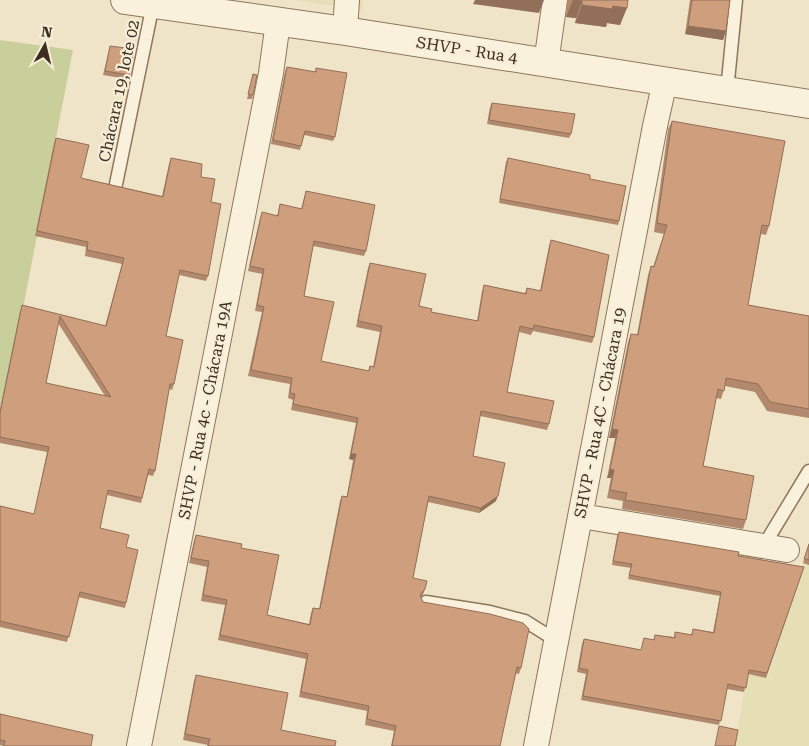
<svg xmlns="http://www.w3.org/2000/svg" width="809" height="746" viewBox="0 0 809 746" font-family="'Roboto Serif',serif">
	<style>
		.farmland { fill: #e6deb5 }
		.green { fill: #c9cf9b }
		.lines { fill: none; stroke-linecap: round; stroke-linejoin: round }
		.service-casing { stroke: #8d765c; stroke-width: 15 }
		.minor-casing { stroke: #8d765c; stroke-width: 26 }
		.tertiary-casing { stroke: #8d765c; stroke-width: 30 }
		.service { stroke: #faf1dc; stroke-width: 12 }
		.minor { stroke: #faf1dc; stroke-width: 24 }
		.tertiary { stroke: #faf1dc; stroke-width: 28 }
		.wall { fill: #b2896c; fill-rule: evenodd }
		.shaded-wall { fill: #916f58 }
		.building { fill: #cf9f7d; stroke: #916f58; fill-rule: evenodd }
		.labels { text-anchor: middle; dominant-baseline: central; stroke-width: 4.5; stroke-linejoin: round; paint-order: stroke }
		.street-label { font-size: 16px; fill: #3d2e20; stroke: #f7eed8 }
	</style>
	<rect width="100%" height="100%" fill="#f0e4c8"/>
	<path class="farmland" d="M294,0h69l-1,10z
		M809,545v201h-74l12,-72 21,2z"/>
	<path class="green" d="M0,40l73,10 -73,377z"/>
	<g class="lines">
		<g class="service-casing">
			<path id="service" d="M727,91l9,-91
				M116,184l37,-180
				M763,547l46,-76
				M426,602l64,10 35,9 32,20"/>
		</g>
		<g class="minor-casing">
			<path id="minor" d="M345,31l2,-31
				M546,63l9,-63
				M581,516l206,34
				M139,746l132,-673 7,-51
				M536,746l119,-620 10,-45"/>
		</g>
		<g class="tertiary-casing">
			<path id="tertiary" d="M125,0l220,31 464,73"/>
		</g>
		<use href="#service" class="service"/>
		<use href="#minor" class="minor"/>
		<use href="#tertiary" class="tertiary"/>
	</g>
	<path class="wall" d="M567,0h61l-8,25 -13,-2 -1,4 -31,-4 1,-5 -10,-1z
		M690,0h40l-7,40 -38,-6z
		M110,46l19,29 -2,4 -24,-4z
		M287,67l28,5 1,-4 19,69 -2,4 -29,-6 -4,15 -29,-6 14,-73z
		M253,74v21l-1,4h-5z
		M492,103l79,31 -2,4 -82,-14 3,-17z
		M672,121l97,105 -3,9 -5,-1 -13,71 61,11v102l-42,-7 -12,-19 -30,-6 -4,13 -5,-1 -13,68 43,54 -3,9 -121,-20 1,-8 -16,-3 4,-20h-4l8,-40h-6l19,-96 3,-8 6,1 11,-60 3,-9 2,1 11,-33 -10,-2 14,-103z
		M56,138l25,40 81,18 7,-32 2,-6 30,19 10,25 -3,74 -2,5 -27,-6 -13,61 8,48 -2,6 -3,-1 -14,82 -2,5 -5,-1 -7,28 -34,-8 -7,33 26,19v56l-1,5 -47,-11 -11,45 -67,-15v-121l34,8 13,-62 -47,-9v-34l20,-98 2,-6 83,21 17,-62 -37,-8 1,-9 -51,-11 19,-93zM58,323l47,73 -59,-13z
		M508,158l82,21 29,42 -1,4 -119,-22 7,-41z
		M306,191l60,60 -2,5 -51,-10 -9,50 17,65 47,10 2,-5 3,1 7,-35 -24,-5 12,-59 2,-5 49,43 12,6 46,9 5,-30 2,-6 41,8 2,-5 13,3 9,-45 2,-6 43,97 -2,6 -59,-12 -2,4 -12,-3 -12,60 42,32 -2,6 -67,-14 -7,40 23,45 -17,12 -51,-11 -15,76 12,11 -2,6 -2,2 2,5 98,66 -2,6 -4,-1 -15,73h-109l3,-15 -29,-6 2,-14 -68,-14 7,-38 -88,-19 7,-35 -24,-4 6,-34 -18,-4 5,-22 2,-6 45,13 26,67 42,9 2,-11 2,-5 6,1 21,-108 2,-5h5l6,-36 -4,-1 7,-36 -65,-13 2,-10 -5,-2 2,-14 -42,-8 14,-64 -7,-1 7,-37 -14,-3 12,-53 2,-6 15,4 3,-12 21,5z
		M619,532l119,24 66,11 -38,111 -18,-4 -4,18 -17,-3 -8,36 -138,-25 5,-26 -9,-2 5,-28 2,-5 57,11 3,-12 9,2 2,-5 19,2 1,-5 16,3 2,-6 20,3 7,-36 -92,-17 3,-11 -19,-3 5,-29z
		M809,543v22l-6,-2z
		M196,675l85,55 54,16h-128l1,-1 -25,-5 11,-59z
		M0,714l91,32h-88l-3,-1z"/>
	<path class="shaded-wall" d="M475,0h69l-5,13 -66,-9z
		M573,0l9,1 -6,17 -10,-1z
		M582,5l31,1 14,2 -7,17 -13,-2 -1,4 -31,-4z
		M688,26l38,5 -3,9 -38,-6z
		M612,429l6,1 -3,8h-6z
		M351,454h5l-3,6 -4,-1z
		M610,469l4,1 -3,8h-4z
		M498,496l-2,5 -17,12 2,-5z"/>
	<path class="building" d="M576,0h52l-1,8 -14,-2 -1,3 -30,-4v-4z
		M692,0h38l-4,31 -38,-5z
		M110,46l24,3 -5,26 -24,-4z
		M287,67l29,5v-4l31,5 -12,64 -30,-6 -4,15 -28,-6z
		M253,74l4,1 -4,20 -5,-1z
		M492,103l83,11 -4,20 -82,-14z
		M672,121l113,20 -16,85 -7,-1 -14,80 61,11v93l-39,-7 -12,-18 -32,-6 -2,13 -6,-2 -15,77 51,10 -8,44 -121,-20 2,-7 -17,-3 4,-20 -4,-1 8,-39 -6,-1 19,-95 7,1 13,-69 3,1 13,-42 -10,-2z
		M56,138l33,7 -8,33 82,19 8,-39 31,6 -1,13 14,2 -4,23 10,2 -13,72 -28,-6 -14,66 17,4 -9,44h-4l-15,87 -6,-2 -7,29 -34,-8 -8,38 29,7 -3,12 12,3 -12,53 -46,-11 -11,45 -69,-16v-115l34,8 15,-67 -49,-10v-24l22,-108 84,21 18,-68 -37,-8 1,-8 -51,-11zM60,316l51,81 -65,-14z
		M508,158l82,17v4l36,7 -7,35 -119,-22z
		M306,191l69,14 -9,46 -52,-10 -10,55 30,6 -13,59 48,10 1,-5 4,1 8,-41 -24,-5 12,-58 56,11 -7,32 13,3 -1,3 47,9 6,-36 42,9 1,-6 14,3 10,-51 58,15 -15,82 -60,-12 -1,4 -13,-3 -13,66 47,9 -5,23 -68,-13 -8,45 32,7 -7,33 -17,12 -52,-12 -16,82 14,3 -2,8 -5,6 3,7 67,12 33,9 6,6 -8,39 -4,-1 -17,79h-108l4,-20 -29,-7 2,-13 -68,-14 7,-38 -88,-19 7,-35 -24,-5 6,-34 -18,-3 5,-23 46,9 -1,4 38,7 -12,60 43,10 3,-17 7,1 22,-113 5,1 9,-43h-5l7,-36 -65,-14 2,-10 -5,-1 2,-15 -41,-8 13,-63 -7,-2 7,-36 -14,-3 12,-54 16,4 2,-12 22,5z
		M619,532l120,20 -1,4 66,11 -37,106 -18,-3 -3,18 -18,-4 -7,37 -138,-25 5,-26 -9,-2 5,-29 57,11 3,-12 10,2 1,-5 20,3v-6l17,3 1,-6 21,4 7,-41 -92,-17 3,-11 -19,-3z
		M809,544v16l-5,-1z
		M196,675l92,18 -7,37 55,11 -1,5h-127l2,-7 -25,-5z
		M0,714l93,21 -2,11h-87l1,-5 -5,-1z
		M719,726l19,4 -3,16h-20z"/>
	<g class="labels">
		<g class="street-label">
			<text transform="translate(467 50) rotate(9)">SHVP - Rua 4</text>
			<text transform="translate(119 91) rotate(-78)">Chácara 19, lote 02</text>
			<text transform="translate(205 410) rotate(-79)">SHVP - Rua 4c - Chácara 19A</text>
			<text transform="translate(600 413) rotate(-79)">SHVP - Rua 4C - Chácara 19</text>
		</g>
	</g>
	<g transform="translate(45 45) rotate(8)" stroke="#f7eed8" stroke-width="4" paint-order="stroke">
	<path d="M0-4L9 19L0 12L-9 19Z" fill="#3d2e20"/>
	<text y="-8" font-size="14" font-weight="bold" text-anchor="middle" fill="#3d2e20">N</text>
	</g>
</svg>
